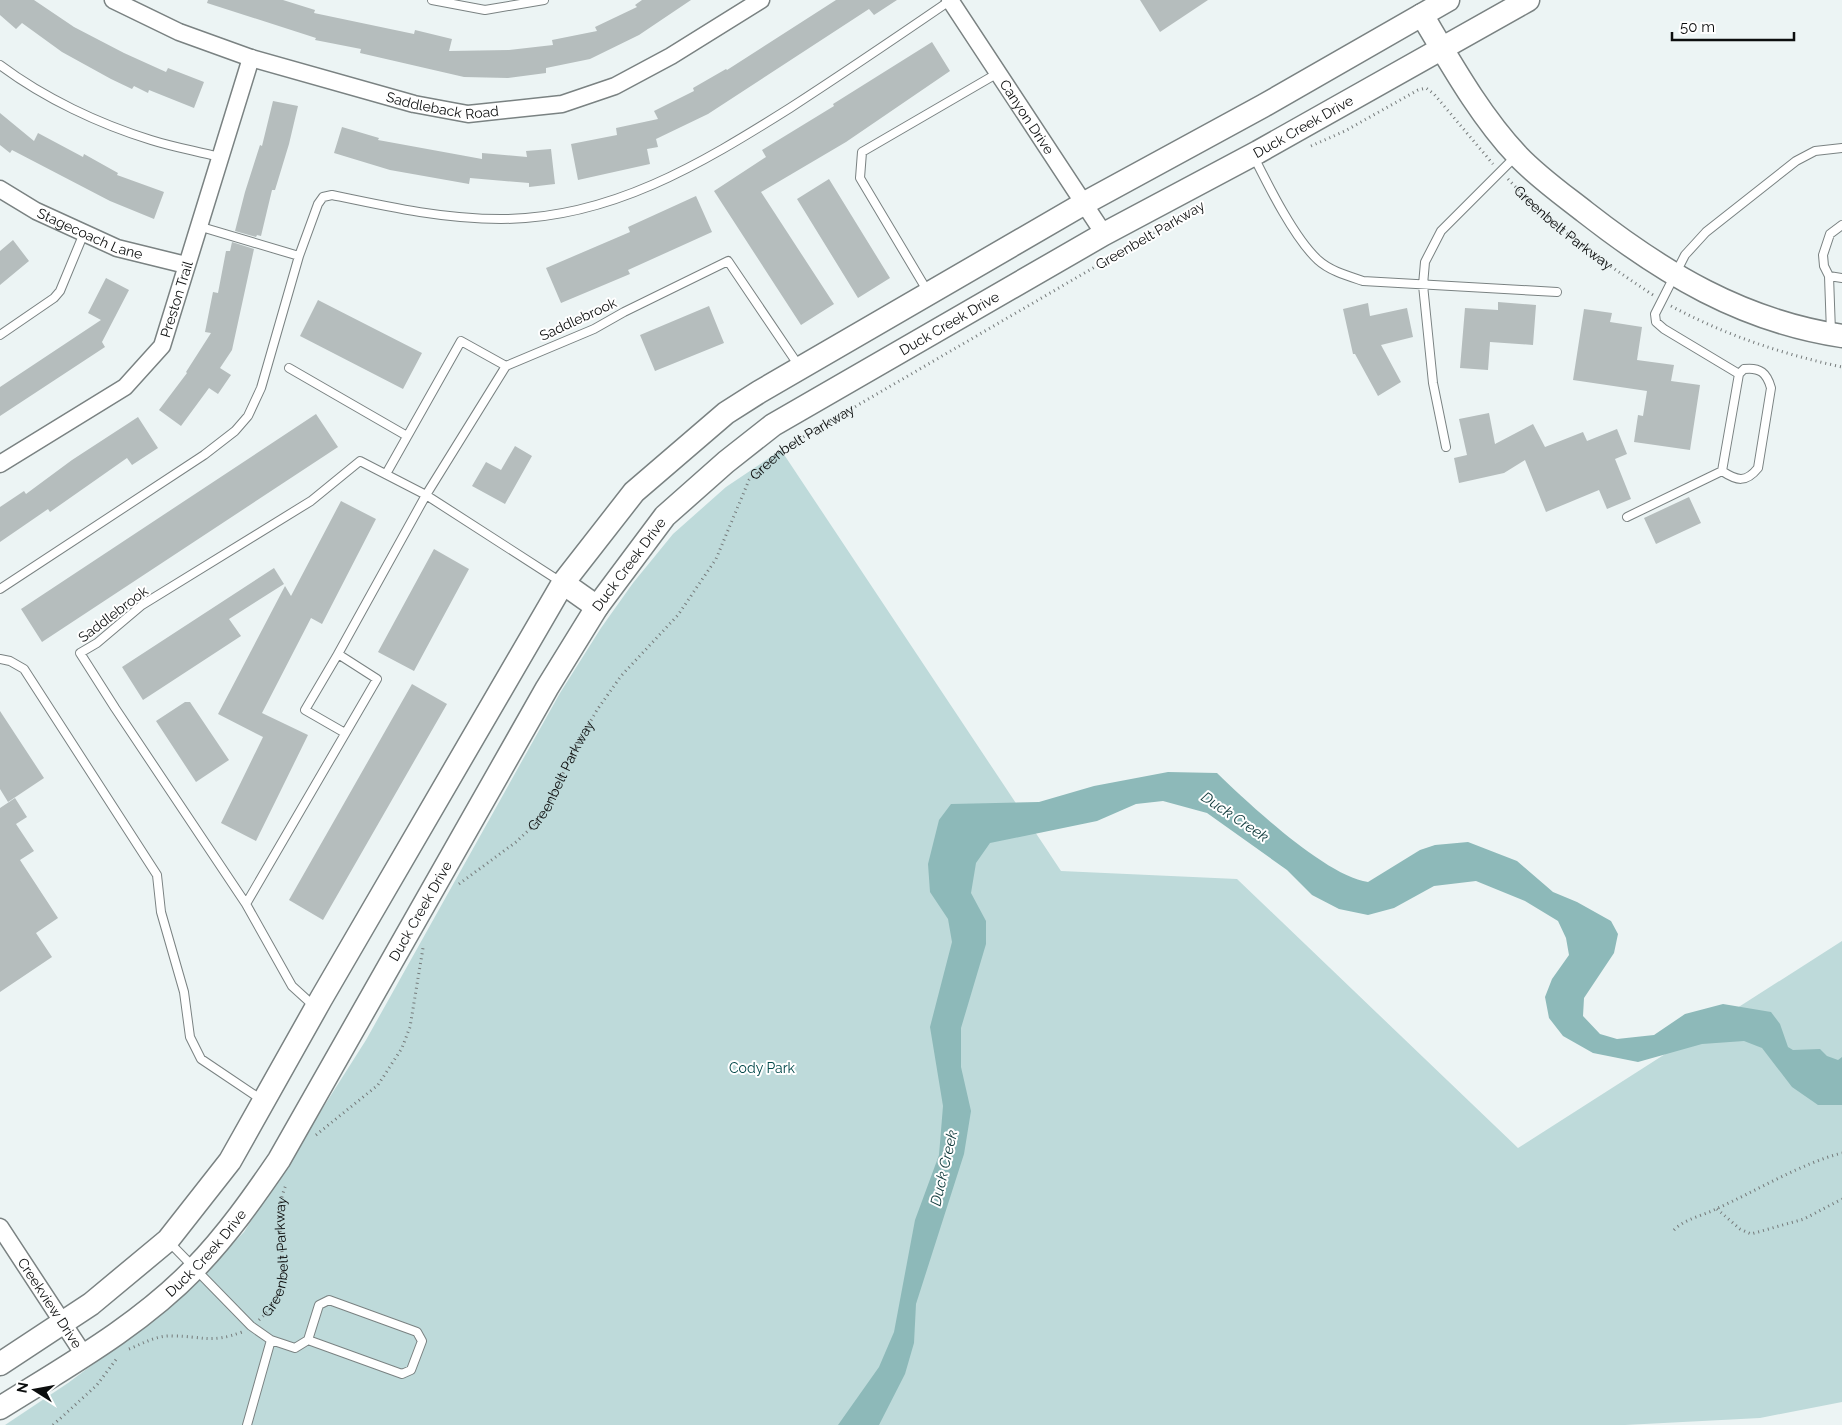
<svg xmlns="http://www.w3.org/2000/svg" width="1842" height="1425" viewBox="0 0 1842 1425" font-family="Raleway,sans-serif">
	<style>
		.green { fill: #bedada }
		.water { fill: #8db9b9 }
		.building { fill: #b5bdbd }
		.lines { fill: none; stroke-linecap: round; stroke-linejoin: round }
		.lane-casing { stroke: #7a8282; stroke-width: 10 }
		.street-casing { stroke: #7a8282; stroke-width: 19 }
		.secondary-casing { stroke: #7a8282; stroke-width: 25 }
		.path { stroke: #757a7a; stroke-width: 3; stroke-dasharray: 1 4; stroke-linecap: butt }
		.lane { stroke: #fff; stroke-width: 8 }
		.street { stroke: #fff; stroke-width: 16 }
		.secondary { stroke: #fff; stroke-width: 22 }
		.labels { text-anchor: middle; dominant-baseline: central; stroke-width: 4; stroke-linejoin: round; paint-order: stroke }
		.street-label { font-size: 14px; fill: #0c0e0e; stroke: #fff }
		.park-label { font-size: 14px; fill: #004748; stroke: #fff }
		.water-label { font-size: 15px; font-style: italic; fill: #0f3a3b; stroke: #fff }
	</style>
	<rect width="100%" height="100%" fill="#ecf4f4"/>
	<path class="green" d="M781,450l280,421 176,8 281,269 324,-207v461l-82,16 -135,7h-1620l63,-42 107,-80 69,-71 122,-192 194,-347 41,-65 32,-45 40,-49 53,-47z"/>
	<path class="water" d="M1168,772l49,1c32,31 109,103 151,109l52,-32 15,-5 33,-3 49,19 36,31 24,10 34,19 7,13 -4,19 -30,45 -1,18 17,18 17,5 37,-4 31,-21 38,-10 48,8 9,12 8,23 5,3 27,-1 7,7 11,4 4,-3v48h-24l-26,-18 -30,-39 -18,-7 -42,3 -64,18 -45,-9 -30,-17 -14,-18 -4,-21 7,-18 17,-24 -3,-17 -8,-17 -33,-20 -49,-20 -42,5 -40,22 -26,7 -29,-6 -27,-14 -25,-25 -80,-57 -44,-12 -27,3 -39,17 -107,22 -14,20 -5,30 15,28v23l-25,84v39l10,44 -7,43 -48,150 -2,39 -9,31 -26,51h-41l41,-58 15,-35 21,-112 24,-65 4,-49 -13,-79 22,-85 -4,-23 -18,-27 -2,-28 11,-44 12,-16 88,-2 55,-16z"/>
	<path class="building" d="M0,0h34l40,27 50,26 42,19 2,-4 36,14 -10,26 -45,-18 -1,3 -14,-7 -2,3 -21,-10 -49,-27 -40,-29 -6,6 -16,-14z
		M208,0h75l32,10 -1,3 100,21 1,-4 37,9 -3,12 60,-1 44,-5 -1,-5 45,-9 -2,-4 42,-20 -2,-2 7,-5h49l-52,35 -49,24 -44,9v5l-38,5 -44,-1 -104,-24 1,-4 -46,-9 1,-2 -109,-35z
		M836,0h61l-23,15 -5,-6 -161,105 -52,25 2,8 -11,2 3,15 -72,16 -7,-36 46,-9 -1,-7 42,-9 -4,-8 40,-20 -1,-3 33,-19 1,1z
		M1140,0h68l-48,32z
		M932,42l18,29 -104,71 -85,50 73,112 -33,21 -87,-134 52,-34 -4,-7 72,-44 -1,-2z
		M273,101l25,5 -9,38 -14,46h-3l-11,46 -4,-1 -1,2 -21,-6 10,-39 15,-47 2,1z
		M0,113l34,28 4,-8 45,24 1,-3 34,19 -1,2 47,17 -10,27 -44,-18 -98,-51 -2,3 -10,-8z
		M342,127l37,11 -1,2 104,19v-6l45,4 -1,-6 25,-2 4,35 -26,3v-4l-59,-5 -1,6 -79,-14 -56,-17z
		M829,179l61,99 -32,20 -61,-99z
		M696,196l16,36 -84,38 2,4 -69,29 -15,-35 84,-36 -2,-5z
		M13,240l16,21 -29,24v-34z
		M232,242l22,7 -22,101 -12,18 11,7 -13,19 -9,-6 -28,38 -22,-16 28,-37 -1,-1 25,-39 -6,-1 8,-40 5,1 8,-42h4z
		M106,278l23,12 -27,52 3,5 -105,69v-29l101,-67 -13,-7z
		M318,300l104,53 -19,36 -103,-53z
		M1498,302l38,3 -3,40 -43,-3 -2,28 -28,-2 5,-60 33,2z
		M1368,303l2,13 37,-8 6,29 -32,8 20,37 -23,14 -23,-42h-2l-10,-45z
		M709,306l15,37 -69,28 -15,-36z
		M1584,309l28,4 -2,9 32,5 -5,33 37,5 -3,16 29,4 -10,65 -56,-8 4,-27 5,1 4,-25 -74,-11z
		M1489,413l6,31 38,-20 12,23 38,-15 4,9 30,-12 10,25 -12,5 16,40 -24,10 -8,-19 -53,22 -21,-52 -21,13 -45,10 -5,-25 13,-3 -8,-36z
		M316,414l22,33 -296,195 -21,-33z
		M138,417l20,31 -26,17 -5,-7 -77,54 -2,-3 -48,33v-35l24,-16 2,3 46,-34z
		M515,446l17,10 -27,48 -33,-18 14,-24 15,8z
		M1689,497l12,26 -45,21 -12,-26z
		M341,501l35,18 -54,105 -11,-6 -49,95 46,22 -52,106 -35,-18 42,-86 -45,-23 67,-128 6,10z
		M434,549l35,20 -55,102 -36,-19z
		M274,568l10,16 -55,35 12,17 -98,64 -21,-33z
		M412,684l35,20 -124,216 -34,-20z
		M185,702h5l39,58 -33,22 -40,-61z
		M0,711l44,67 -36,24 -8,-13z
		M15,798l12,19 -11,7 18,27 -14,9 38,58 -22,15 16,24 -52,35v-184z"/>
	<g class="lines">
		<g class="lane-casing">
			<path id="lane" d="M432,0l53,10 59,-10
				M0,65c44,33 99,59 151,75 22,7 45,11 68,17
				M1253,155c15,30 41,83 65,105 12,11 30,16 45,21l194,11
				M198,226l101,30
				M1829,276l13,2
				M928,292l-68,-114 2,-26 136,-79
				M1831,332l-2,-56 -5,-10 -1,-11 7,-21 12,-9
				M0,335l54,-37 6,-7 24,-58
				M289,368l118,68
				M1446,447l-13,-64 -10,-98 2,-23 16,-31 75,-75
				M1722,471c15,10 24,12 36,-3l13,-80c-4,-15 -11,-21 -27,-19l-5,5
				M386,474l75,-133 45,25 88,-37 30,-17 104,-51 71,105
				M1627,517l95,-46 17,-97 -75,-45 -8,-7 -1,-8 30,-59 21,-23 90,-71 19,-10 27,-3
				M0,589l204,-134 31,-24 13,-15 13,-28 38,-132 19,-52 5,-7 9,-2c57,12 111,24 169,24 109,0 200,-55 289,-111 54,-35 107,-71 161,-108
				M338,654l-33,56 40,23
				M0,659l10,2 14,8 133,206 4,37 23,80 6,45 11,22 61,41
				M246,904l131,-225 -39,-25 88,-159 80,-129
				M315,1007l-23,-21 -46,-82 -131,-196 -35,-55 17,-10 45,-38 169,-104 49,-40 66,34 135,87
				M169,1242l82,84 20,14 24,8 13,-8 11,-35 10,-5 88,32 5,9 -11,29 -9,4 -94,-34
				M247,1425l24,-85"/>
		</g>
		<g class="street-casing">
			<g id="street">
				<path id="s4" d="M113,0l66,32 72,26 163,46 54,10 94,-10 53,-18 56,-30 90,-56"/>
				<path id="s5" d="M950,0l154,234"/>
				<path id="s6" d="M0,189l36,22 81,37 69,17"/>
				<path id="s7" d="M0,464l125,-77 37,-41 89,-288"/>
				<path id="s8" d="M0,1227l84,128"/>
			</g>
		</g>
		<g class="secondary-casing">
			<g id="secondary">
				<path d="M1422,15c28,47 58,101 96,141 20,21 44,38 67,56 78,61 157,109 257,124"/>
				<path d="M563,583l34,24"/>
				<path d="M0,1364l91,-60 77,-64 62,-79 91,-162 242,-416 71,-91 92,-79 33,-21 324,-188 180,-98 185,-106"/>
				<path id="s9" d="M0,1408c67,-42 139,-82 195,-140 32,-33 58,-70 84,-108l268,-472 50,-81 68,-91 61,-54 47,-37 331,-191 154,-82 270,-152"/>
			</g>
		</g>
		<g class="path">
			<path d="M1311,146l34,-15 73,-41 8,-2 8,6 59,70"/>
			<path id="s1" d="M1508,179c43,46 92,81 145,116"/>
			<path d="M1671,306c54,29 111,48 171,61"/>
			<path id="s2" d="M459,884l57,-42 16,-15 14,-18 29,-61 22,-38 24,-34 57,-61 38,-56 33,-79 33,-30 28,-17 374,-218"/>
			<path d="M316,1135l62,-50 24,-37 8,-21 13,-79"/>
			<path d="M1717,1209l23,20 11,5 53,-15 38,-20"/>
			<path d="M1674,1230c12,-12 29,-14 44,-22 38,-17 84,-45 124,-55"/>
			<path id="s3" d="M259,1320c47,-43 6,-87 27,-135"/>
			<path d="M129,1349c15,-6 28,-14 44,-13 30,0 37,8 69,-4"/>
			<path d="M53,1425l44,-40 21,-28"/>
		</g>
		<use href="#lane" class="lane"/>
		<use href="#street" class="street"/>
		<use href="#secondary" class="secondary"/>
	</g>
	<g class="labels">
		<g class="street-label">
			<text stroke="none"><textPath href="#s4" startOffset="348">Saddleback Road</textPath></text>
			<text stroke="none"><textPath href="#s5" startOffset="140">Canyon Drive</textPath></text>
			<text stroke="none"><textPath href="#s9" startOffset="1879">Duck Creek Drive</textPath></text>
			<text stroke="none"><textPath href="#s1" startOffset="74">Greenbelt Parkway</textPath></text>
			<text stroke="none"><textPath href="#s6" startOffset="101">Stagecoach Lane</textPath></text>
			<text transform="translate(1150 235) rotate(-30)">Greenbelt Parkway</text>
			<text stroke="none"><textPath href="#s7" startOffset="251">Preston Trail</textPath></text>
			<text transform="translate(578 319) rotate(-25)">Saddlebrook</text>
			<text stroke="none"><textPath href="#s9" startOffset="1474">Duck Creek Drive</textPath></text>
			<text stroke="none"><textPath href="#s2" startOffset="571">Greenbelt Parkway</textPath></text>
			<text stroke="none"><textPath href="#s9" startOffset="1069">Duck Creek Drive</textPath></text>
			<text transform="translate(113 614) rotate(-37)">Saddlebrook</text>
			<text stroke="none"><textPath href="#s2" startOffset="152">Greenbelt Parkway</textPath></text>
			<text stroke="none"><textPath href="#s9" startOffset="664">Duck Creek Drive</textPath></text>
			<text stroke="none"><textPath href="#s9" startOffset="259">Duck Creek Drive</textPath></text>
			<text stroke="none"><textPath href="#s3" startOffset="69">Greenbelt Parkway</textPath></text>
			<text stroke="none"><textPath href="#s8" startOffset="91">Creekview Drive</textPath></text>
		</g>
		<g class="park-label">
			<text x="762" y="1068">Cody Park</text>
		</g>
		<g class="water-label">
			<text transform="translate(1235 817) rotate(34)">Duck Creek</text>
			<text transform="translate(944 1168) rotate(-77)">Duck Creek</text>
		</g>
	</g>
	<g transform="translate(35 1390) rotate(281)" stroke="#ffffff" stroke-width="4" paint-order="stroke">
	<path d="M0-4L9 19L0 12L-9 19Z" fill="#0c0e0e"/>
	<text y="-8" font-size="14" font-weight="bold" text-anchor="middle" fill="#0c0e0e">N</text>
	</g>
	<path d="M1672 32v8h122v-8" fill="none" stroke="#0c0e0e" stroke-width="2.5"/>
	<text x="1680" y="32" font-size="15" fill="#0c0e0e" stroke="#ffffff" stroke-width="4" paint-order="stroke">50 m</text>
</svg>
